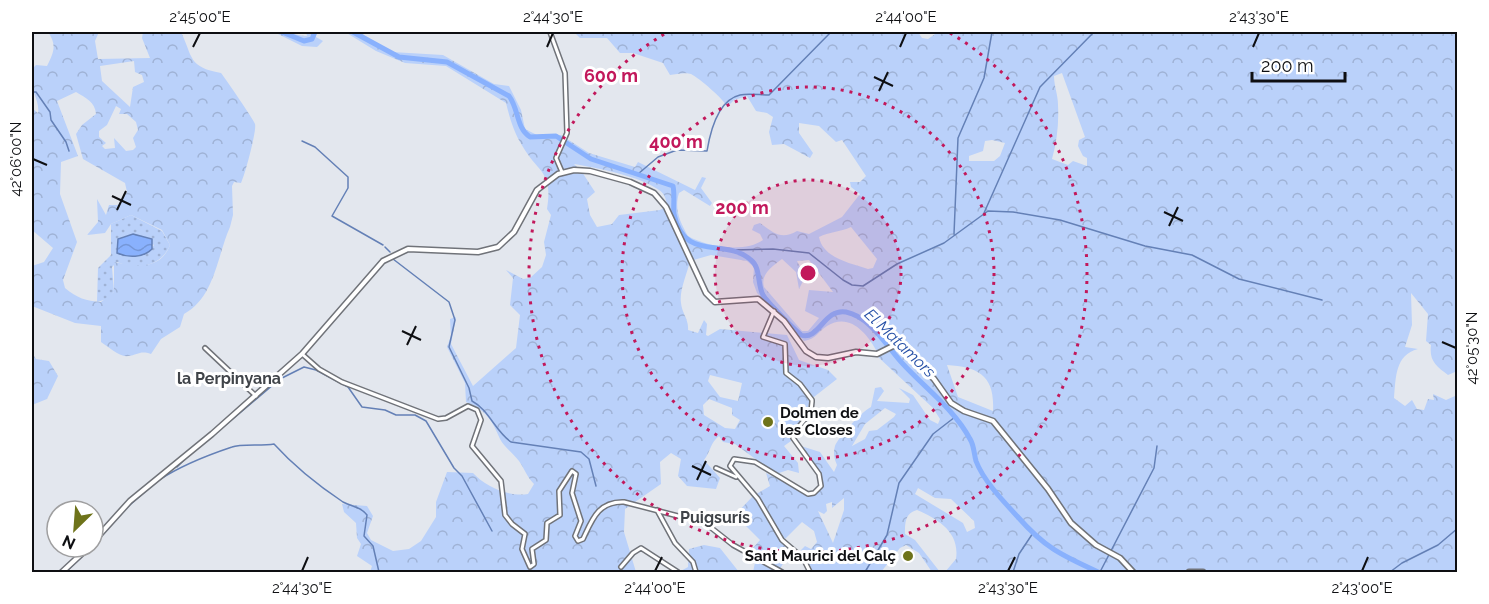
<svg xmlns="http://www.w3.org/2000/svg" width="1489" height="604" viewBox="0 0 1489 604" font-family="Raleway,sans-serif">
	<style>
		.grass { fill: url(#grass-dots); fill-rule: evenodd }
		.forest { fill: url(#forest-crowns); fill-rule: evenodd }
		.water { fill: url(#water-waves); stroke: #6480b6; stroke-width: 1.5 }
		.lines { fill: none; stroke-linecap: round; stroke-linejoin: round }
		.stream { stroke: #6480b6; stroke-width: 1.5 }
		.river { stroke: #89b1fd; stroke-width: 5 }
		.minor-casing { stroke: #707379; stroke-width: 6 }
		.tertiary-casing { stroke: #707379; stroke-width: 7 }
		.minor { stroke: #fff; stroke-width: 3 }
		.tertiary { stroke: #fff; stroke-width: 4 }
		.ticks { fill: none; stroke: #0e0f12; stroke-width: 2 }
		.ring { fill: none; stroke: #c2185b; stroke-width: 3; stroke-dasharray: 3 6 }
		.poi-dot { fill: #6e731a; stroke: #fff; stroke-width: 2 }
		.labels { text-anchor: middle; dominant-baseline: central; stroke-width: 6; stroke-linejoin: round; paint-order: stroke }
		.poi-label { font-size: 15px; font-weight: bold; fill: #0e0f12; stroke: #fff; text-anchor: start }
		.water-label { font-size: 16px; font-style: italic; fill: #254fa6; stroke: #fff }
		.neighbourhood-label { font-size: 16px; font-weight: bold; fill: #404449; stroke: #fff }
		.centre { fill: #c2185b; stroke: #fff; stroke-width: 3 }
		.ring-label { font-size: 18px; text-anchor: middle; font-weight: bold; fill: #c2185b; stroke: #fff; stroke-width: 6; stroke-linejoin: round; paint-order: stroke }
		.neatline { fill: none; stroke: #0e0f12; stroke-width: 2 }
		.ticks-label { font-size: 15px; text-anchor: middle; fill: #0e0f12 }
	</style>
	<defs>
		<pattern id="grass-dots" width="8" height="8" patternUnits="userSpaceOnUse" patternTransform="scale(1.5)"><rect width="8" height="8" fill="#bad1fa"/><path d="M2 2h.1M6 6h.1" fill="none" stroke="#9fb2d5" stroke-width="1.8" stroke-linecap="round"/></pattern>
		<pattern id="forest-crowns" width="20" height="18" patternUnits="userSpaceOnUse" patternTransform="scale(1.5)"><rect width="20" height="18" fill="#bad1fa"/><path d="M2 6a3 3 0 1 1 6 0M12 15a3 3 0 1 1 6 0" fill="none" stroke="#9fb2d5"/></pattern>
		<pattern id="water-waves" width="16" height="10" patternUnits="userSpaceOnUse" patternTransform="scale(1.5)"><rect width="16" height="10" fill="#89b1fd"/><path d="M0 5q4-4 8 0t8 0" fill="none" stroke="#7597d8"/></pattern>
	</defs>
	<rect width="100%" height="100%" fill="#e3e7ee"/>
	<path class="grass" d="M131,215l31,16 8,14c-9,22 -33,25 -53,17l-5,5 2,25 -7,7 -10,3 1,-34 13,-13v-31zM133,234l21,11c-11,13 -22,10 -37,8l5,-16z"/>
	<path class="forest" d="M48,32h51l-4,9 3,18 52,-1 -8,-20 1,-6h38c12,25 7,35 40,41 4,5 33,47 34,51 2,6 -10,51 -14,59l-7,-1 -2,4 1,29 -3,12c-13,29 -15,70 -46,87l-4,13 -19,12 -10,15c-11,-4 -13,1 -23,2 -7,2 -21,-10 -27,-14v-16l-26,-3 -43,-17v-40l12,-4 9,-14 -21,-18v-122l6,5c3,-15 -17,-35 -2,-48l11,1c7,-14 10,-21 1,-34zM134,61l1,11 7,3 2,7 -11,5 -3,20 -28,-26 -2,-15zM76,92c10,6 19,10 20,22l-14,11 -6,9 7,25 42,24 2,9 -9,13h-9l-3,10 -9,-16 1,23 -11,13 18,-2 6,-9 20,-9 31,15 8,15c-10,26 -34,21 -56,17v30l-13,10c-15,-1 -24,-4 -36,-14l-2,-8 14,-38 -17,-48 1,-32 17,-6 -21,-55zM116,106l5,3 -2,5h8l9,8 2,8 -5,8 3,9 -3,3 -7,1 -12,-13 1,10 -10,1 -3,-3 4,-3 -7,-6v-6l8,-6z
		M274,32c12,-1 22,4 33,4l-1,-4h10v5l7,4 -6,6 -15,-1z
		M345,32h14l33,20 51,3 51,29 15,2 12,24 4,19 12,6h24l28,18 46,14 3,-5 57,28 7,-13 4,1 -5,10 11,15 -2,3 -26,-16 -5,3c-5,16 1,29 9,43 19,11 57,17 75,4l-3,-6 -8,-4 2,-5 6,-2c14,10 21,17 37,8l12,3 33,-17 18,-23 -9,-7 -1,-5h10l6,-6 -24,-36 -6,2 -17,-16 -20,-3v10l14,20 -3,5 -26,-14 -12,1 -3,-13 4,-15 -6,-4 -11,-2 -9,-15 -13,4 -7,7c-2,-7 -28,-29 -36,-33 -5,-2 -15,0 -21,1l-7,-12 -30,-10h-13l-13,-15h-27l-6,-6h344l4,6 6,1 10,-7h519v344l-2,-4 -7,3c-12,-9 -19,-14 -17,-30l-5,-4 2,-27 -17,-21 1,32 -7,22 13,2c-23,6 -22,28 -24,49l11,8 7,-6 5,9 7,1 4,-11 6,1 -1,-6 13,6 9,-4 2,-8v184h-512l11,-13c4,-27 -18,-40 -39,-49 -12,3 -12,13 -12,24l10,6 25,32h-8l-13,-19 -13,-8 -6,3 -19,24h-70l-3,-10 -9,-10 6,-6 6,3 6,-7 -3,-11 -12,-9 -18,18 3,17 -9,15h-25l3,-14 -3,-10 7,-8 -25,-25 18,-19 17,-10 -4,-13 45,23c24,-12 0,-35 -10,-50l19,6 14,20 3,-7c-3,-7 -4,-11 -2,-19 3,-8 26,-34 36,-39l4,-19 6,-1 3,4 -7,10 32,2 1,-4 -11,-11 14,7 17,25 8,4 2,-5 -7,-11 -56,-52 6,-5 -7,-1c-9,-17 -27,-38 -49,-24 -9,6 -11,13 -23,15l-47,-48 -4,-11 1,-15 -7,-6 -36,-6 -21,6c-3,13 -11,30 -9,42 1,11 8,16 7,27l10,3 6,-13 3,4 -1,11 2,1 12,-7 67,6 12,25 29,10 9,9 -27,21 -4,15 -16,22 1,4 -7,5 14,17 1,10 -11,-3 -12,4 -41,-30 -12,-2 -4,-6c-9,7 -8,15 -15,24l16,18 -4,11 -29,-3 -9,-10 3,-17 -10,-6 -11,9 1,22 -36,25 -1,23 12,40h-266l2,-6 -15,-10 4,-12 -4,-6 -1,-15 -12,-11 -2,-8 25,2 6,10 -6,17 4,7 22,11 16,-2 12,-8 15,-24v-15l11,-30 26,1c13,14 36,24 55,21l6,-10c-7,-7 -10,-16 -15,-23 -6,-8 -15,-14 -19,-22 -8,-19 -14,-29 -34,-37l-1,-19 -18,-36 4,-11 -1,-17 6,-2 -5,27 22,42 43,-38 4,-33 -10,-10 3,-27 -7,-8 17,9 7,-1 12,-11 4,-12 -2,-13 7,-27 -4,-6c6,-38 -8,-35 -24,-62 -9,-14 -13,-28 -17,-44l-60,-37 -41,-3 -29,-12zM1062,73l23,64 -6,3 -1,6 5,10 4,2v8l-14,-5 -5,4 -16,-6c5,-17 7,-36 6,-54 0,-10 -4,-19 -4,-29zM992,140l13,3 -5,13 -6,5h-25v-5l14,-5 2,-10zM574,164c24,4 65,12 85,26 6,4 7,9 8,16l-7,4 -41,5 -7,9 -15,3 -7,-12 -3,-16 8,-7 -13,-20zM851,227l26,32 -4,9 -5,1c-18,-6 -45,-11 -49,-32 10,-5 21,-5 32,-10zM782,259l14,13 3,17 6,-12 -8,-16 12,-1 24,32 -24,-2 -4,21 14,7 -11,13h-6l-38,-44c-4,-13 9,-21 18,-28zM947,365c32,2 48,11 46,46l-35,-14zM710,375l32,8 -4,18 -18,-4 -12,-16zM709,399l23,9v7l8,5 -5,9 -10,-1 -21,-13 -1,-10zM885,408l11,6 -2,3 -17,13 -8,1 -4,8 -13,7 13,-22zM918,488l17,10 16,1 23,22 1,7 -8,4 -4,-9 -48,-29zM844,498v12l-11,33 -15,-32 6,3 3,-3 -1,-7 6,-2v6z
		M32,353l4,6 13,2 9,15 -11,23 -15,6z
		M704,545l16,3 19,24h-60l9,-5 1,-18z"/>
	<path class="water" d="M133,234l19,5v10c-9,9 -24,9 -35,4l1,-14z"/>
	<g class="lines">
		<path class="stream" d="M32,92h4l14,20 1,8 15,22 3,9
			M302,141l13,6 33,30v11l-16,28 51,29
			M638,174l20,-17 19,-7 30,1c3,-18 11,-51 33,-56 8,-2 20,0 29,0l62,-63
			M984,213l56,-126 54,-55
			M954,234l4,-96 26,-60 8,-46
			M385,247l5,5
			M733,250l40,-1 36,4 34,27 9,5 11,1 34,-22 47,-21 44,-32 25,1 47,8 85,26 47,9 47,24 83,21
			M393,259l56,43 6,18 -6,27 20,41 3,13c17,9 23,30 39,41l70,10 8,7 7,27
			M216,433l64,-54 24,-12 12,3 32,17 14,20 23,3 11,5h19l11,6 28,47 8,8 30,55
			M177,467l12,-12
			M159,480c23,-15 46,-24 73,-33 8,-3 31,-1 42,-3 19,21 45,42 69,58 9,5 17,4 24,13l-3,21 9,10 6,26
			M93,546l31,-36 31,-27
			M66,572l26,-25
			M865,572l22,-37 12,-52 34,-49 22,-17
			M1013,572l6,-18 14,-21
			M1100,572l54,-104 3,-22
			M1390,572l12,-9 36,-18 20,-17"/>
		<path class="river" d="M282,32l22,9 8,-2 3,-7
			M353,32l46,25 48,5 62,34c10,13 7,32 21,41l26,-1 35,23 82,27c2,9 0,19 1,28 10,49 51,23 77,46 10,8 6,24 12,35 4,7 30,33 38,40 18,6 23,-27 45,-23 25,5 41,35 57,52 22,24 51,45 67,75 4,6 4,15 6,22 7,19 27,40 41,55 28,32 44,39 81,56"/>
		<g class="minor-casing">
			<path id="minor" d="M550,32l15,41 2,60 -11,25 6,14
				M774,311l-11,26 22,7 1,29 14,11 12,16c1,19 -15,22 -19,38l26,36 2,12 -7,7 -6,1 -53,-32 -21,-3 -4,7 28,33 24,41 21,18 7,14
				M205,348l51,48
				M302,354l17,15 23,13 96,37 8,-1 22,-12 9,4 4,10 -9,26 29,35 4,34 7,9 13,10 -3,15 8,18 4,-3 -2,-15 14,-9 1,-17 13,-8 -1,-24 13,-20 4,3 -4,19 9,28 -6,15 3,5 5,-2c9,-19 15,-38 41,-37l81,21 28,22 49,27
				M716,468l20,9
				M657,510l18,33 18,19 3,10
				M621,567l12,-14 8,-5 37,24"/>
		</g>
		<g class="tertiary-casing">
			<path id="tertiary" d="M93,542l37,-41 82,-67 90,-80 81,-93 25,-12 70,3 20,-5 16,-15 23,-42 21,-16 16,-4 16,1 40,11 24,11 12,14 40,86 9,9 43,-3 26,22 22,30 10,6 12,1 28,-6 21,2 18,-9 8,2 31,32 17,24 13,8 29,10 55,68 23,34 25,22 24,13 13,14
				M62,572l27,-25
				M1189,572h14"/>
		</g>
		<use href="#minor" class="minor"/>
		<use href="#tertiary" class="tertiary"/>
	</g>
	<path class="ticks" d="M193,47l7,-14M547,47l6,-14M900,47l6,-14M1253,47l6,-14M874,77l19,9M879,91l9,-19M33,159l14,6M112,196l19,9M117,210l9,-19M1164,212l19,9M1169,226l9,-19M402,331l19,9M1442,342l14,6M407,345l9,-19M692,466l19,9M697,480l9,-19M302,571l6,-14M655,571l7,-14M1008,571l7,-14M1362,571l6,-14"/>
	<circle cx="808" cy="273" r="93" fill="#c2185b" fill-opacity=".12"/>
	<g class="ring">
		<circle cx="808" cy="273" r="93"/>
		<circle cx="808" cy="273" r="186"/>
		<path d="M950 33A279 279 0 1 1 666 33"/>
	</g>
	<g class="poi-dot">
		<circle cx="768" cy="422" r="6"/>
		<circle cx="908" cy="556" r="6"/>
	</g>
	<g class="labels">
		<g class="poi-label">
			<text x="780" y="413">Dolmen de<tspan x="780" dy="17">les Closes</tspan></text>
			<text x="896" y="556" text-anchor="end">Sant Maurici del Calç</text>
		</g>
		<g class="water-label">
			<text transform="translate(900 343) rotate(44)">El Matamors</text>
		</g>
		<g class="neighbourhood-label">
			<text x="229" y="378">la Perpinyana</text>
			<text x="715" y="517">Puigsurís</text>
		</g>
	</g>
	<circle cx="808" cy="273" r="9" class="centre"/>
	<g class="ring-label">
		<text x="611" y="82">600 m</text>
		<text x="676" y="148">400 m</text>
		<text x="742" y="214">200 m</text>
	</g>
	<rect width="1489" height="604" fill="none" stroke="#ffffff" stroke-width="66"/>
	<g transform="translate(75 529) rotate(205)"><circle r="28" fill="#ffffff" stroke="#9f9fa0" stroke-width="1.5"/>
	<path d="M0-4.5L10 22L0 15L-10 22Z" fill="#6e731a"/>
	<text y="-9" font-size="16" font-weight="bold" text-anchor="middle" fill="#0e0f12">N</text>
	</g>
	<path d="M1252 72v9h93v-9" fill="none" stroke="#0e0f12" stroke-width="3"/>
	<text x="1261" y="72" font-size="18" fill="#0e0f12" stroke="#ffffff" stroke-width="4.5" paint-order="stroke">200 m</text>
	<rect x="33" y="33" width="1423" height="538" class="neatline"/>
	<g class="ticks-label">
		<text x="200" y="22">2°45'00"E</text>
		<text x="553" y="22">2°44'30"E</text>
		<text x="906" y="22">2°44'00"E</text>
		<text x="1259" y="22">2°43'30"E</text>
		<text transform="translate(16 159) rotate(-90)" y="5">42°06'00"N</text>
		<text transform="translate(1472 348) rotate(-90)" y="5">42°05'30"N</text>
		<text x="302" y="593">2°44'30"E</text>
		<text x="655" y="593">2°44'00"E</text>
		<text x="1008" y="593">2°43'30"E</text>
		<text x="1362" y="593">2°43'00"E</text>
	</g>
</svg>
